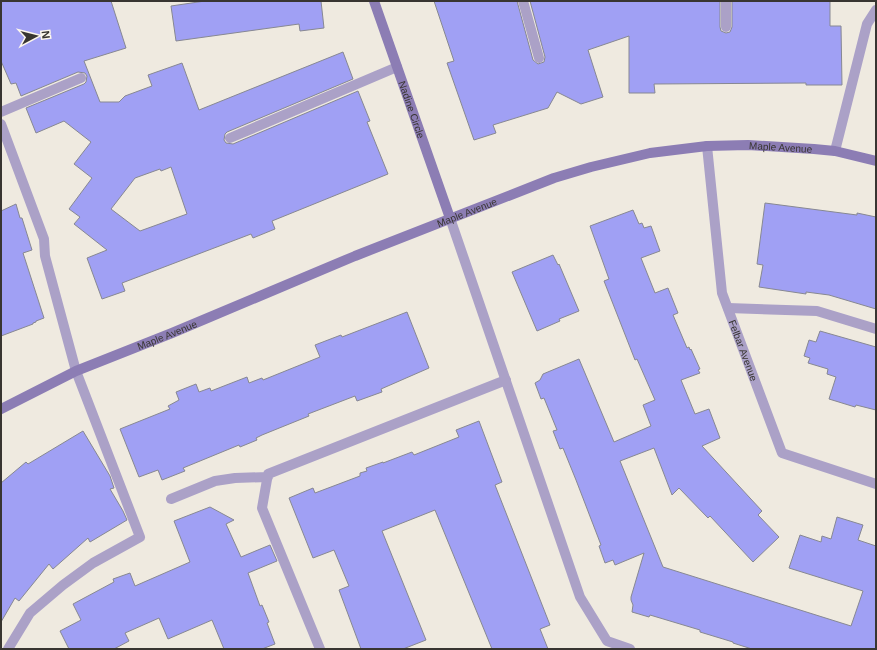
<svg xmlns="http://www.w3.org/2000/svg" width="877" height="650" viewBox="0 0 877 650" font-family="Helvetica,sans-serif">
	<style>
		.building { fill: #a0a0f4; stroke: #878892; fill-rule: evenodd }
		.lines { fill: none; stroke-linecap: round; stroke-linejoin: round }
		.lane { stroke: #aba1c7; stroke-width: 10 }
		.street { stroke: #aba1c7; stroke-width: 10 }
		.secondary { stroke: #8c7db4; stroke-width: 10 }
		.labels { text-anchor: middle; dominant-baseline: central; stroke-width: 4; stroke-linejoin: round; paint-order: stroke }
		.street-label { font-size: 10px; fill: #383531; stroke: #fdf7ed }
	</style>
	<rect width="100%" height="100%" fill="#efeae0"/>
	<path class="building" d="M1,1h110l15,47 -42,13 16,41h19l6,-6 27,-10 -4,-11 34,-12 17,47 144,-58 10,27 -126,53 -2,2 -1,6 2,3 7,1 125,-53 12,30 -3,1 21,52 -116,47 3,8 -22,9 -2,-4 -129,49 3,8 -23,8 -15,-41 20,-8 -33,-26 6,-7 -11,-8 23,-31 -18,-14 17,-22 -27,-21 -28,12 -10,-25 58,-24 2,-2 1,-6 -2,-3 -7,-1 -57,24 -5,-13 -5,1 -10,-23zM171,167l16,47 -47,17 -29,-22 24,-31 25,-9 1,2z
		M205,1h116l3,27 -24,3 -1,-7 -123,17 -5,-35z
		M434,1h83l16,59 5,4 6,-2 1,-5 -15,-56h190v26l1,4 5,2 4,-1 2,-5v-26h98v25h11l1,59h-36v-2l-152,1 1,9h-26v-57l-41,14 15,47 -22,7 -24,-12 -9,16 -55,17 3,8 -22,7 -27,-77 7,-2z
		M765,203l92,12v-2l19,4v92l-47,-14 -23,-3v2l-47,-7 4,-22 -6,-1z
		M16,204l4,14h2l10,32 -9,3 21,65 -8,3v1l-3,1v1l-32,12v-125z
		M633,210l6,14 3,-1 2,5 7,-2 9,25 -19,7 14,35 13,-5 10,25 -5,2 14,33 2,-1 1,3 1,-1 9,20 -2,1 2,3 -19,7 14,34 14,-5 11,29 -18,8 60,65 -4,4 21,22 -26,25 -43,-46 -2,2 -29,-30 -7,7 -18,-47 -34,13 43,106 188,59 12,-35 -74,-23 11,-33 21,7 1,-6 9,3 6,-22 26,8 -5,15 18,6v103h-124l-19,-6v-1l-33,-10v-2l-50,-15 -1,2 -17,-5 1,-7 -2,-5v-3l13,-44 -29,12 -2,-5 -8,3 -6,-17 2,-1 -25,-65 -13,-32 -3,1 -7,-18 4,-1 -13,-32 -3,1 -6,-16 5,-3 3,-6 36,-15 35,83 37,-16 -8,-21 12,-5 -18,-41 -2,1 -31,-79 5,-2 -19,-53z
		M553,255l5,10 1,-1 20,47 -20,8 1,2 -23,10 -25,-59z
		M407,312l22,56 -48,21 1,3 -25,9 -2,-5 -47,18 1,2 -47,19 -6,3 1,2 -17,7 -1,-2 -56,23 2,3 -23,9 -4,-10 -19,7 -19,-48 50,-20 -2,-3 11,-6 -3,-8 20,-8 3,8 11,-4 1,3 36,-14 2,6 13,-5 1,2 57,-23 -5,-12 26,-10 1,2z
		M820,331l56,16v63l-20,-5 -1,2 -26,-8 7,-22 -9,-3 1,-5 -20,-6 2,-5 -6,-2 5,-16 7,2z
		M479,421l23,61 -7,3 55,140 -10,4 8,20h-56l-57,-139 -53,21 44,109 -23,9h-42l-22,-59 10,-4 -15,-36 -21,8 -24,-60 24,-10 2,5 45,-17v-3l7,-2 -1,-3 17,-6v1l29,-11 2,3 45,-18 -3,-7z
		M83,431l27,45 4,12 -4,1 13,22 4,9 -37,22 -2,-4 -35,31 -4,-5 -30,37 -4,-3 -14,24v-139l25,-21 2,2z
		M210,507l24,13 -8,4 15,33 29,-12 7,16 -29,12 12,33 2,-1 7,17 -2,1 8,21 -13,5h-38l-12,-29 -44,19 -9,-21 -34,15 4,8 -15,8h-45l-9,-18 21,-11 -8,-16 41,-22 -1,-3 17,-6 5,13 55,-24 -16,-41z"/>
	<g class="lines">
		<path class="lane" d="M523,1l16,57
			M726,27v-26
			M1,112l80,-34
			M1,124l43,115 1,17 31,115 64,166 -47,26 -30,22 -33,28 -22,36
			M230,138l167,-71
			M835,151l32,-127 9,-14
			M728,308l89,3 59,18
			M171,499l44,-18 20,-3 33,-1
			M320,649l-58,-141 6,-34 238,-94"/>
		<g class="street">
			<path id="s1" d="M707,146l15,147 60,160 94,31"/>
			<path d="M450,218l130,379 27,44 23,8"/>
		</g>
		<g class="secondary">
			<path id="s2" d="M374,1l76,217"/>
			<path id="s3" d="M1,409l75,-38 96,-38 183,-77 199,-78 37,-11 59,-14 57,-7 41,-1 66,4 21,2 41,10"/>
		</g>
	</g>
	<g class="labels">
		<g class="street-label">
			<text stroke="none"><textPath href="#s2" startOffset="115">Nadine Circle</textPath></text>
			<text stroke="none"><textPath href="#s3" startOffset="830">Maple Avenue</textPath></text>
			<text stroke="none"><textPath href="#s3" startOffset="506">Maple Avenue</textPath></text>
			<text stroke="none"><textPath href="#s3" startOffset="182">Maple Avenue</textPath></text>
			<text stroke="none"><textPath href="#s1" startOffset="209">Felbar Avenue</textPath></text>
		</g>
	</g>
	<rect width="877" height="650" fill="none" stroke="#383531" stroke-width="4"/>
	<g transform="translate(36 36) rotate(83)" stroke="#fdf7ed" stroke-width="3" paint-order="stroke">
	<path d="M0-3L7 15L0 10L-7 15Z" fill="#383531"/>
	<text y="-6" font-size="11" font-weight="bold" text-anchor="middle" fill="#383531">N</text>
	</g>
</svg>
